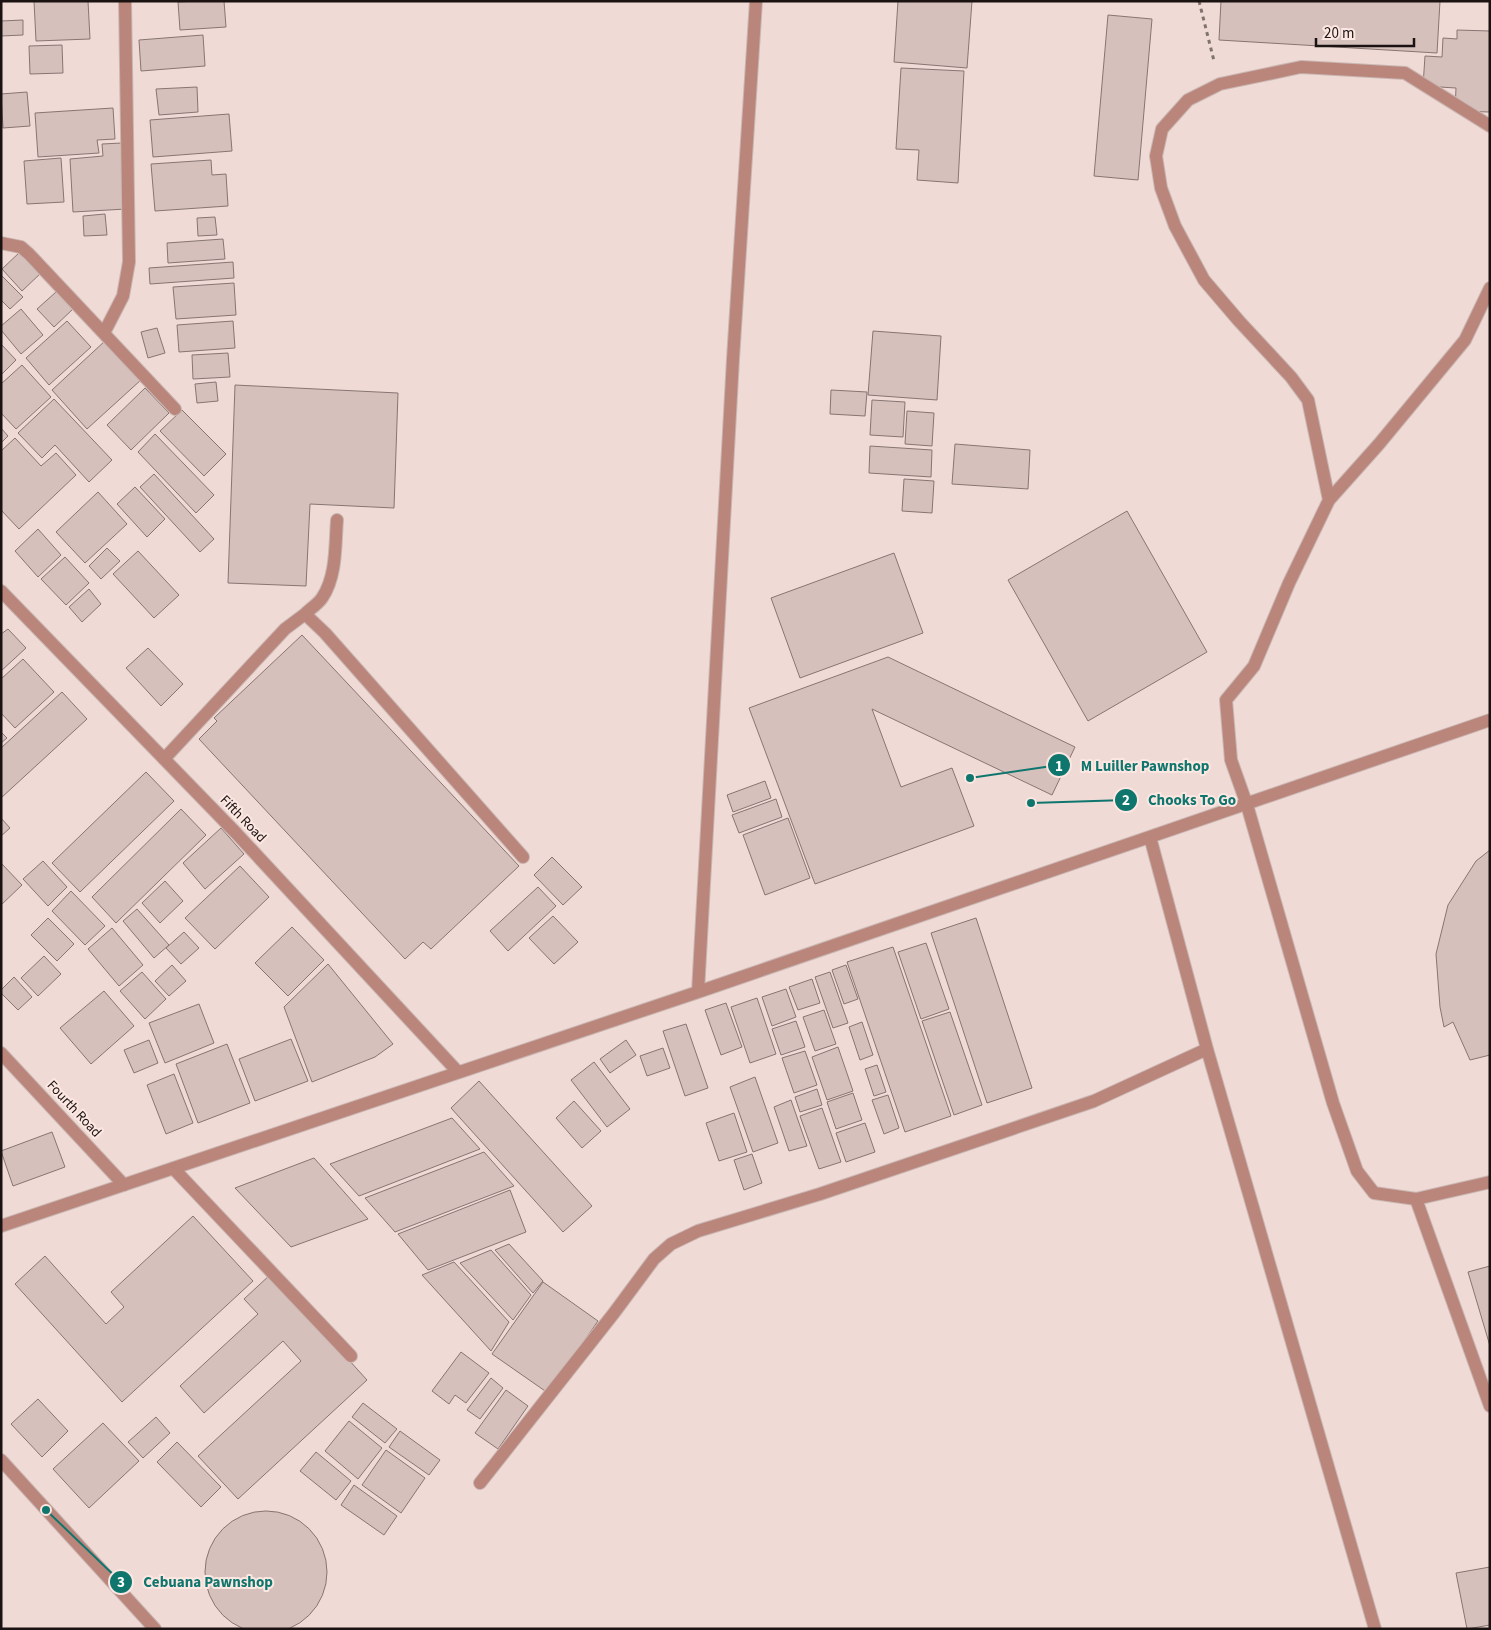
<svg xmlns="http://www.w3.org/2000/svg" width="1491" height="1630" viewBox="0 0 1491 1630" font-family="'Source Sans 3',sans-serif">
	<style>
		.building { fill: #d5c0bc; stroke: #887572 }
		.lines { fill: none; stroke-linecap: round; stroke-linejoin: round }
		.minor-casing { stroke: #c9b6b2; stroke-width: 14 }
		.path { stroke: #80736f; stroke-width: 3; stroke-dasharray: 4 4; stroke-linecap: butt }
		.minor { stroke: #ba867b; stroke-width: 12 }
		.labels { text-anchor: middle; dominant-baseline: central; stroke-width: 4; stroke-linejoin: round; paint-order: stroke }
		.street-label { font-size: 14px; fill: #1a1311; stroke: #fce7e2 }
		.leader { fill: none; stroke: #0f766e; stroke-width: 2 }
		.callout-dot { fill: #0f766e; stroke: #fce7e2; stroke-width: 2 }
		.mark-label { font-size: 15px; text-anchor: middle; font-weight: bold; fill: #fff }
		.callout-label { font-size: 15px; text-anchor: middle; font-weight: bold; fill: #0f766e; stroke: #fce7e2; stroke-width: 4; stroke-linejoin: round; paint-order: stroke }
	</style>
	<rect width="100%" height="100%" fill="#efdad5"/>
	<path class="building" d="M34,1h54l2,38 -54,2z
		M196,1h28l2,26 -46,3 -2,-28z
		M898,1h74l-5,67 -73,-6z
		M1221,1h219l-3,52 -218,-13z
		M1108,15l44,4 -14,161 -44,-4z
		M23,20v15l-22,1v-15z
		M1457,30l33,1v81l-35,-1 1,-23 -33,-2 2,-30 17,1 1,-19 14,1z
		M203,35l2,31 -64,5 -2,-31z
		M62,45l1,28 -33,1 -1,-28z
		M901,68l63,3 -6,112 -41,-3 2,-30 -23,-1z
		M197,87l1,25 -39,3 -3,-26z
		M27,92l3,34 -27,2 -2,-34z
		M113,108l2,31 -18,1 2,13 -61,4 -3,-44z
		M229,114l3,37 -79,6 -3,-37z
		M122,143l4,66 -53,3 -3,-53 33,-3 -1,-12z
		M61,158l3,44 -37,2 -3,-43z
		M211,160l1,15 14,-1 2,32 -73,5 -4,-47z
		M105,214l2,21 -23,1 -1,-20z
		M215,217l2,18 -19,1 -1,-18z
		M223,239l2,20 -57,4 -1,-20z
		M21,251l20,22 -19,18 -20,-22z
		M233,262l1,16 -84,6 -1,-16z
		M1,275l22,22 -13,12 -9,-9z
		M234,283l2,32 -60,4 -3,-32z
		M56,292l17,17 -19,18 -17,-18z
		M21,309l22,26 -22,19 -20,-24v-4z
		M67,321l24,26 -42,38 -23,-27z
		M233,321l2,27 -56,4 -2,-27z
		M157,328l8,25 -17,5 -7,-26z
		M873,331l68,5 -4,64 -69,-5z
		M106,340l36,39 -55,50 -35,-39z
		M1,344l15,16 -15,15z
		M228,353l2,24 -37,2 -1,-24z
		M22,365l29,32 -35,32 -15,-16v-29z
		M216,382l2,19 -21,2 -2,-19z
		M235,385l163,8 -4,115 -84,-4 -4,82 -78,-3z
		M145,388l24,25 -38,37 -24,-25z
		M831,390l36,2 -2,24 -35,-2z
		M54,399l58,61 -23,22 -34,-37 -13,13 -24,-25z
		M872,400l33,2 -2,35 -33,-2z
		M182,410l44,44 -22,22 -44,-45z
		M907,411l27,2 -2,33 -27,-2z
		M1,428l7,8 -7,7z
		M155,434l59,61 -18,18 -58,-61z
		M15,438l26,28 15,-13 20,22 -57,54 -18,-19v-59z
		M955,444l75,6 -2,39 -76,-5z
		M870,446l62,4 -1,27 -62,-4z
		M154,474l60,65 -14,13 -60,-65z
		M904,479l30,2 -2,32 -30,-2z
		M135,487l30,32 -18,18 -30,-33z
		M98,492l29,32 -42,39 -29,-31z
		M1127,511l80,141 -119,69 -80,-141z
		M38,529l23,26 -23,22 -23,-26z
		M107,548l13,13 -19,18 -12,-13z
		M138,551l41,44 -25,23 -41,-44z
		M894,553l29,80 -123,45 -29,-80z
		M65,557l24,26 -23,22 -25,-26z
		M89,589l12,15 -19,18 -13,-15z
		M8,629l18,19 -25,23v-37z
		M302,635l217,231 -88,83 -8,-7 -18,17 -206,-220 18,-18 -3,-3z
		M148,648l35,36 -22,22 -35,-38z
		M888,657l187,90 -23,48 -180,-86 29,78 51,-19 22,58 -159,58 -66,-176z
		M23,659l31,33 -39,36 -14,-15v-34z
		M62,692l25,27 -86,79v-50z
		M1,732l6,6 -6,5z
		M146,772l28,29 -94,91 -28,-29z
		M765,781l6,17 -38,14 -6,-17z
		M776,799l6,18 -43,16 -7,-18z
		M181,809l25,26 -90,88 -24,-26z
		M1,818l9,10 -9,8z
		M788,818l22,60 -45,17 -22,-60z
		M221,828l23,26 -39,35 -22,-26z
		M1490,850v205l-20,5 -17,-38 -9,5 -4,-20 -4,-53 12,-49 28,-44z
		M552,857l30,30 -19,18 -29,-30z
		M43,861l24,26 -19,19 -25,-27z
		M1,863l21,22 -21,20z
		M240,866l29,31 -54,52 -30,-31z
		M165,881l18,20 -23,22 -18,-20z
		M538,887l18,19 -48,45 -18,-20z
		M71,891l34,35 -20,19 -33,-34z
		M137,909l32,36 -15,13 -31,-37z
		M553,916l25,26 -24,22 -25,-26z
		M48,918l26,26 -17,17 -26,-26z
		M976,918l56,170 -45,15 -56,-170z
		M292,927l32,33 -36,36 -33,-33z
		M112,928l31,37 -24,21 -31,-37z
		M184,932l15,16 -18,16 -15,-16z
		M926,943l23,66 -28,10 -23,-67z
		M893,947l58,169 -46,16 -58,-170z
		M44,956l17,18 -23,22 -17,-18z
		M328,964l65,80 -18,13 -63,25 -28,-75z
		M172,965l14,16 -17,15 -14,-15z
		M846,965l12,34 -14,5 -12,-34z
		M142,972l24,27 -21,20 -25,-28z
		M830,972l18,51 -15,5 -18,-51z
		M14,977l18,20 -14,13 -17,-17v-3z
		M812,979l8,24 -22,7 -9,-23z
		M786,989l10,28 -24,9 -10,-29z
		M104,991l30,35 -43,38 -31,-36z
		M757,998l19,56 -26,9 -19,-56z
		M726,1003l16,44 -21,8 -16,-45z
		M199,1004l15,39 -49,20 -16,-40z
		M824,1010l12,34 -21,7 -12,-34z
		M950,1012l32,93 -28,10 -32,-94z
		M796,1021l9,26 -24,8 -9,-26z
		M862,1022l11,33 -13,5 -11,-33z
		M686,1024l22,64 -23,8 -22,-65z
		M291,1039l17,42 -53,20 -16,-42z
		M149,1040l9,23 -24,10 -10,-23z
		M626,1040l10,15 -26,18 -10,-14z
		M227,1044l23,59 -52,20 -22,-59z
		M838,1047l15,44 -26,9 -15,-43z
		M663,1048l7,20 -23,8 -7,-20z
		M805,1051l12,34 -23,8 -12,-35z
		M594,1062l36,47 -23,18 -36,-47z
		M877,1065l9,27 -12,4 -9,-27z
		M174,1074l19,49 -27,11 -19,-49z
		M755,1077l23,66 -25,9 -23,-65z
		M479,1081l113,125 -29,26 -112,-124z
		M817,1089l5,16 -22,7 -5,-15z
		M853,1093l9,27 -26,9 -9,-27z
		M888,1095l11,33 -15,6 -12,-34z
		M791,1100l16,46 -18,5 -15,-44z
		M574,1101l27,30 -19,17 -26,-30z
		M822,1108l19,54 -22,7 -19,-53z
		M734,1113l13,39 -28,9 -13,-38z
		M452,1118l28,31 -121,47 -29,-32z
		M865,1123l10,29 -29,10 -10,-29z
		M52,1132l13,35 -52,19 -12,-35z
		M484,1152l30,34 -119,46 -30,-34z
		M752,1154l10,29 -18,7 -10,-30z
		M314,1158l54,61 -77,28 -56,-59z
		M510,1190l16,42 -98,38 -30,-36z
		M193,1216l60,65 -131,121 -107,-118 30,-28 61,68 18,-17 -13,-15z
		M509,1244l34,37 -10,12 -38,-43z
		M491,1250l40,45 -18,25 -53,-57z
		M454,1262l55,60 -18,29 -69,-76z
		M1490,1266v80l-22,-74z
		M271,1274l96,106 -129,119 -40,-43 103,-95 -18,-20 -79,72 -24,-27 78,-72 -14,-15z
		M543,1282l55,39 -50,72 -56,-39z
		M461,1352l28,21 -23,30 -11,-8 -6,9 -17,-13z
		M491,1378l12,10 -23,31 -13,-9z
		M506,1390l22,16 -30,43 -23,-16z
		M38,1399l30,32 -26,26 -31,-33z
		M363,1403l34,26 -12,14 -33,-26z
		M156,1417l14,16 -27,25 -15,-16z
		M349,1421l33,27 -24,31 -33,-28z
		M103,1423l36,38 -50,47 -36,-39z
		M400,1431l40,29 -11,15 -40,-28z
		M177,1442l44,45 -20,20 -44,-45z
		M386,1450l39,28 -24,35 -39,-28z
		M316,1452l35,29 -15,19 -36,-29z
		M354,1485l43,31 -13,19 -43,-30z
		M205 1572a61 61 0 1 1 122 0a61 61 0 1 1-122 0Z
		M1490,1567v58l-23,4 -11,-56z"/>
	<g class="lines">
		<g class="minor-casing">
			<path id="minor" d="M1490,126l-85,-53 -104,-6 -81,17 -32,16 -26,29 -6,27 5,32 14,38 29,54 35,41 52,56 17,23 21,100 -40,83 -35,83 -28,34 5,60 16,45 86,298 24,68 17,22 42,6 74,-17
				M1,243l20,4 8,7 146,155
				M104,333l19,-37 6,-34 -4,-261
				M1329,500l50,-56 86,-104 25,-52
				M1,591l235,242 222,239
				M305,614c5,-5 13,-10 17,-16 15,-22 13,-54 15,-78
				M164,759l121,-130 20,-15 20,19 198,224
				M1150,837l57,212 168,580
				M698,992l35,-633 23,-358
				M1,1053l123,132
				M173,1168l178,188
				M1416,1199l74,207
				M1,1226l697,-234 792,-272
				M1,1460l154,169
				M480,1483l134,-170 40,-54 17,-15 27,-13 122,-37 274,-93 113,-52"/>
		</g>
		<path class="path" d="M1199,1l15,60"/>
		<use href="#minor" class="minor"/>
	</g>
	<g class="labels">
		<g class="street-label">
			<text transform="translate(243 819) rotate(46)">Fifth Road</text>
			<text transform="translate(74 1109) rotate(47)">Fourth Road</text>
		</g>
	</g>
	<path class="leader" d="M970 778L1059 765M1031 803L1126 800M46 1510L121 1582"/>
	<g class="callout-dot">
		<circle cx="970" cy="778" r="5"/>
		<circle cx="1031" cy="803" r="5"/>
		<circle cx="46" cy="1510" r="5"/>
		<circle cx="1059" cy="765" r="12"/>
		<circle cx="1126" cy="800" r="12"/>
		<circle cx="121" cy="1582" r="12"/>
	</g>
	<g class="mark-label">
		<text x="1059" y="771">1</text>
		<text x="1126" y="805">2</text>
		<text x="121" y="1587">3</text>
	</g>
	<g class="callout-label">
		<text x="1145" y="771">M Luiller Pawnshop</text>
		<text x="1192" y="805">Chooks To Go</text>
		<text x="208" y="1587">Cebuana Pawnshop</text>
	</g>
	<rect width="1491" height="1630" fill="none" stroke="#1a1311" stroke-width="5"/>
	<path d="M1316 38v8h98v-8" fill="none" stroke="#1a1311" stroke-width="2.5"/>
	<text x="1324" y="38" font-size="15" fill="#1a1311" stroke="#fce7e2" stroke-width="4" paint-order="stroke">20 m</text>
</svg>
